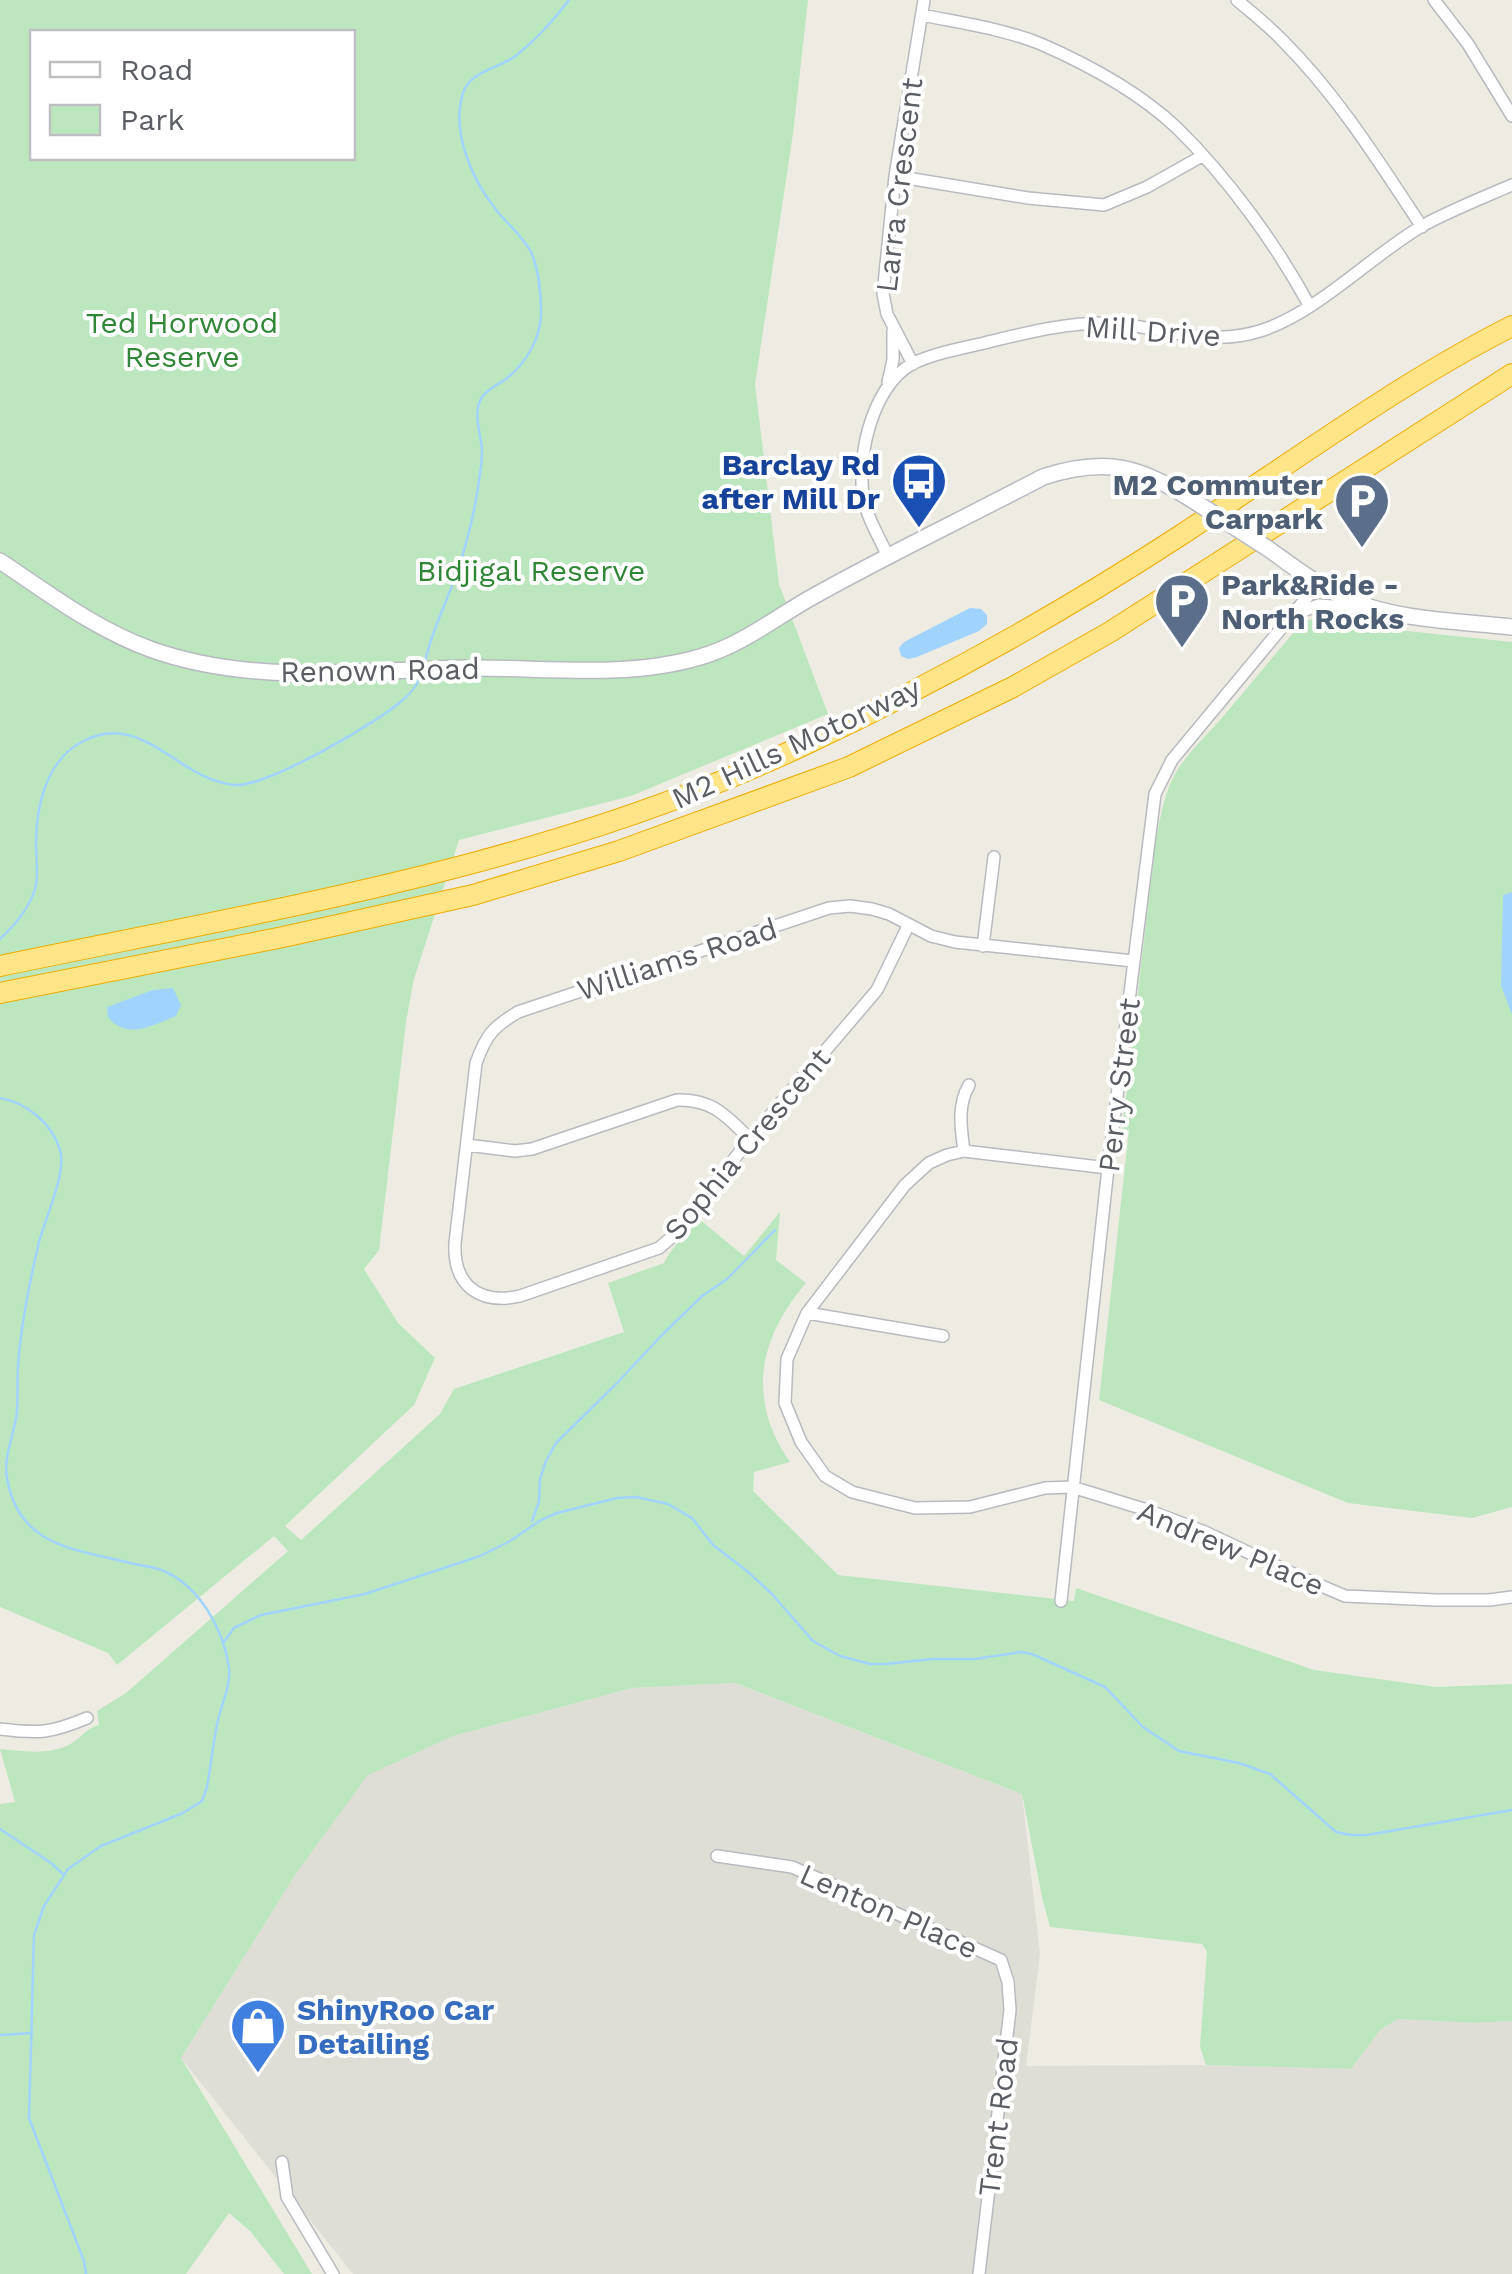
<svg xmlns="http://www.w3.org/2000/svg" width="1512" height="2274" viewBox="0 0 1512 2274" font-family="'Work Sans',sans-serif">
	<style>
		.industrial { fill: #deddd6 }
		.green { fill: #bce7be; fill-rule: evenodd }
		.water { fill: #a1d3ff }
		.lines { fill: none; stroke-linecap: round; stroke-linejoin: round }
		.stream { stroke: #a1d3ff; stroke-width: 2.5 }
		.minor-casing { stroke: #b7babf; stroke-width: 14 }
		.secondary-casing { stroke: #b7bbc1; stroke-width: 18 }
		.motorway-casing { stroke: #f0ab00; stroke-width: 22 }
		.minor { stroke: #fff; stroke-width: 11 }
		.secondary { stroke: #fff; stroke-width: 15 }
		.motorway { stroke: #ffe488; stroke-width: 20 }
		.secondary-bridge-casing { stroke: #b7bbc1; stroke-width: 18; stroke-linecap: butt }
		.secondary-bridge { stroke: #fff; stroke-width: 15 }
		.labels { text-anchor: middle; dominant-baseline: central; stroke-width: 8; stroke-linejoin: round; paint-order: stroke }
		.street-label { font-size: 30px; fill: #5a5e64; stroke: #fff }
		.park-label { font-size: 30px; fill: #2f8636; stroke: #fff }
		.transit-label { font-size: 30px; font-weight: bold; fill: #164399; stroke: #fff; text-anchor: end }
		.service-label { font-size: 30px; font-weight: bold; fill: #4e5e75; stroke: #fff; text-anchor: end }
		.shop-label { font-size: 30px; font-weight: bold; fill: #366cbe; stroke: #fff; text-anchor: start }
	</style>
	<rect width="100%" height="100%" fill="#eeece2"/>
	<path class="industrial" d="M734,1683l288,111 18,160 -14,112 180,-1 145,4 29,-39 18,-11 76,4 38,-2v253h-1159l-172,-216 116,-186 71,-98 85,-38 179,-48z"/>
	<path class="green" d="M0,0h808l-15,134 -38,250 24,200 49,130 -197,82 -172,44 -45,139 -8,43 -27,228 -15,19 34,54 37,35 -21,47 -129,121 16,14 139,-126 14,-25 170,-57 -16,-49 56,-20c8,-17 23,-29 35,-44l45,37 36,-44 -4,48 30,23c-47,55 -60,116 -16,179l-36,10 -1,19 85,84 236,26 2,-13 238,82 122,17 76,-3v337l-38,2 -76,-4 -18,11 -29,39 -145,-4 -6,-18 7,-96 -5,-7 -152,-17 -8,-30 -20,-103 -287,-111 -103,5 -179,48 -85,39 -71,97 -116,186 131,216h-28l-34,-43 -21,-18 -43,61h-186v-470l15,-2 -15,-53c23,2 51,7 72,-6 11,-7 15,-15 27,-18l-2,-14 29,-18 162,-142 -14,-15 -157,129 -9,-12 -108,-46zM32,32h320v126h-320z
		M1328,618l41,9 143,15v865l-40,11 -124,-15 -249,-103 30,-270 -7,-1 33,-283c4,-22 7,-43 16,-64 11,-24 33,-44 50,-63l83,-99z"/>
	<path class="water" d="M970,608l11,1 6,6v9l-8,7 -62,26 -9,2 -7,-3 -2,-8 5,-6z
		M1512,892v123l-11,-30 2,-90z
		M173,988l8,17 -5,11c-23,9 -49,25 -68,1l-1,-10 46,-17z"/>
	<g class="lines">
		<path class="stream" d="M425,662c7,-33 23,-62 33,-93 10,-29 17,-59 21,-89 2,-10 3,-20 3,-30 -1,-16 -10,-38 0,-53 5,-8 16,-12 24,-18 20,-16 34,-39 35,-65 0,-19 -2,-42 -9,-60 -9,-19 -26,-30 -38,-47 -23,-29 -43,-77 -31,-114 8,-23 36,-24 54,-38 19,-16 37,-35 52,-55
			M0,939c15,-14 29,-30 35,-50 4,-15 1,-30 1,-45 0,-37 10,-82 44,-101 61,-36 98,38 155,42 32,2 144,-63 169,-86 8,-7 14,-15 17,-25
			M0,1098c27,5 52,25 60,52 7,24 -16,70 -22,96 -9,39 -17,79 -20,119 -1,15 0,31 -1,46 -2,22 -14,45 -10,67 12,71 71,71 127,86 10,2 21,3 30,7 36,16 60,59 65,97 2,17 -7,35 -11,52 -5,22 -7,45 -11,67l-5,14 -19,12 -82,33 -33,23 -24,37 -10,29 -5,183 55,143 2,13
			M532,1521l7,-19 1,-23 6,-18 10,-18 61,-60 47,-50 38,-37 25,-17 48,-49
			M224,1642l10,-14 27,-13 104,-21 115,-38 30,-15 31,-21 16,-7 60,-15 19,-1 32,7 24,14 21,27 34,26 24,22 42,48 27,15 30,8h16l46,-5h43l46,-7 11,2 73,33 38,40 36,24 60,12 31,11 66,58 15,3h16l145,-25
			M0,1829l51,34 13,12
			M0,2035l32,-2"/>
		<g class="minor-casing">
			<path id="minor" d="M1237,0c15,13 32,26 46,41 55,55 96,121 139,186
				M1434,0l34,44 44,72
				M922,15c39,8 82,14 119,29 48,21 98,48 136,84 50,49 99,116 132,177
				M895,176l133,22 76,7 43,-18 55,-31
				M913,364l-26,-50 -4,-20 12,-118 29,-176
				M888,382l5,-22v-29
				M888,557c-7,-17 -17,-32 -22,-49 -13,-42 5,-122 46,-144 24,-12 54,-16 80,-23 38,-9 74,-18 113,-18 55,2 102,26 158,7 56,-19 108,-74 159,-104 29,-16 60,-28 90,-41
				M1295,614l24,-9 41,3
				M908,926l-31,64 -127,149 -77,97 -14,12 -139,48c-40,9 -67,-10 -65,-53l21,-180c10,-28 17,-36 42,-51l311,-104 21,-2 22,3 17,5 42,22 24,6 178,19
				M983,946l11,-89
				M467,1145l48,6 17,-2 145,-49c36,-1 49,16 73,39
				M964,1151c-3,-23 -7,-45 5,-66
				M1108,1168l-144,-17 -17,4 -18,8 -24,22 -98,128 -20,46 -2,44 16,39 24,34 27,16 63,16 55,-1 75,-19 27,-1 75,23 58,22 93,44 47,20 91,4h53l23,-3
				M807,1313l136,23
				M1061,1601l47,-433 47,-374 17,-34 136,-164 9,-14
				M0,1729c39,5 51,4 87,-11
				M717,1856l75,11 209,93 7,22 2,28 -31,264
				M282,2162l5,35 46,77"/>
		</g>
		<g class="secondary-casing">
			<path id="secondary" d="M1270,550c25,18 51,38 80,50 50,21 109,21 162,27
				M0,561c48,32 95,68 150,88 102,37 211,21 316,19 77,-1 160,11 234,-11 42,-12 76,-40 114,-61 75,-42 153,-79 229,-119 65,-21 98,-10 154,26"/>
		</g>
		<g class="motorway-casing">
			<path id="motorway" d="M0,966c273,-57 547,-100 802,-220 130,-61 258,-132 379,-211 109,-71 215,-150 331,-209
				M0,993l283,-56 190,-42 146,-44 230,-84 164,-80 97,-55 402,-258"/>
		</g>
		<use href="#minor" class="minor"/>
		<use href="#secondary" class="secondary"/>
		<use href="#motorway" class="motorway"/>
		<g class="secondary-bridge-casing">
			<path id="secondary-bridge" d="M1197,503l73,47"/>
		</g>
		<use href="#secondary-bridge" class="secondary-bridge"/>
	</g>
	<defs>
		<g id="bus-pin" transform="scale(2.875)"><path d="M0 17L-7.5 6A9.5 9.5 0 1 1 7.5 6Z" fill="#1a4fb4" stroke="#fff"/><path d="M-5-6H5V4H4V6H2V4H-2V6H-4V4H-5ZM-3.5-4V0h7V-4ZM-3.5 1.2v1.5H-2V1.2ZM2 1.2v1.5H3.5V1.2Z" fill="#fff"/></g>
		<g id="parking-pin" transform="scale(2.875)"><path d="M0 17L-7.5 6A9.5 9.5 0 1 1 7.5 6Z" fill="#5c6f8a" stroke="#fff"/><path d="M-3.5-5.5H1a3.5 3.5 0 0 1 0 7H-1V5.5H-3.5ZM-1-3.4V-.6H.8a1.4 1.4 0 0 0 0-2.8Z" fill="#fff"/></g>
		<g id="shop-pin" transform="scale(2.875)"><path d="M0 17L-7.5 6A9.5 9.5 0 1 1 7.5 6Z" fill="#3f7fe0" stroke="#fff"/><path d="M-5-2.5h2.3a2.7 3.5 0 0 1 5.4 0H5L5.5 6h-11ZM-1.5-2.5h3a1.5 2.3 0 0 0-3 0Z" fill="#fff"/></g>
	</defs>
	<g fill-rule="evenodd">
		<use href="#bus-pin" x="919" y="481"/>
		<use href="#parking-pin" x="1362" y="501"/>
		<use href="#parking-pin" x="1182" y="601"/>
		<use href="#shop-pin" x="258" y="2026"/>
	</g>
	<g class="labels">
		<g class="street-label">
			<text transform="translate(899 185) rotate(-83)">Larra Crescent</text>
			<text transform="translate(1153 331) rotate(4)">Mill Drive</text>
			<text transform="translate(380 670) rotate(-1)">Renown Road</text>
			<text transform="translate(796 743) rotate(-25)">M2 Hills Motorway</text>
			<text transform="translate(677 959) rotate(-18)">Williams Road</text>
			<text transform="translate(1119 1085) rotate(-83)">Perry Street</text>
			<text transform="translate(747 1144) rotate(-50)">Sophia Crescent</text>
			<text transform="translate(1231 1548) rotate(23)">Andrew Place</text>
			<text transform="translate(889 1911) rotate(24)">Lenton Place</text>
			<text transform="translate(998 2117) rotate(-83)">Trent Road</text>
		</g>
		<g class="park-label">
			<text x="182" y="322">Ted Horwood<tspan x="182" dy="34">Reserve</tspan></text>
			<text x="531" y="570">Bidjigal Reserve</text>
		</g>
		<g class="transit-label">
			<text x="880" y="464">Barclay Rd<tspan x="880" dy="34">after Mill Dr</tspan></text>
		</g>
		<g class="service-label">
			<text x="1323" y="484">M2 Commuter<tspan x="1323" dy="34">Carpark</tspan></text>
			<text x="1221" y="584" text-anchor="start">Park&amp;Ride -<tspan x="1221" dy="34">North Rocks</tspan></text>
		</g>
		<g class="shop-label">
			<text x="297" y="2009">ShinyRoo Car<tspan x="297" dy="34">Detailing</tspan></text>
		</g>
	</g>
	<rect x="30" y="30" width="325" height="130" fill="#ffffff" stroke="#bdbfc1" stroke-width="2.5"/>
	<rect x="50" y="62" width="50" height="15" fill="#ffffff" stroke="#bdbfc1" stroke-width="2.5"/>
	<text x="120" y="80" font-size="30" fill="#5a5e64">Road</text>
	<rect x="50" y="105" width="50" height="30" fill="#bce7be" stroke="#bdbfc1" stroke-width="2.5"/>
	<text x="120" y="130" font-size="30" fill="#5a5e64">Park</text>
</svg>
